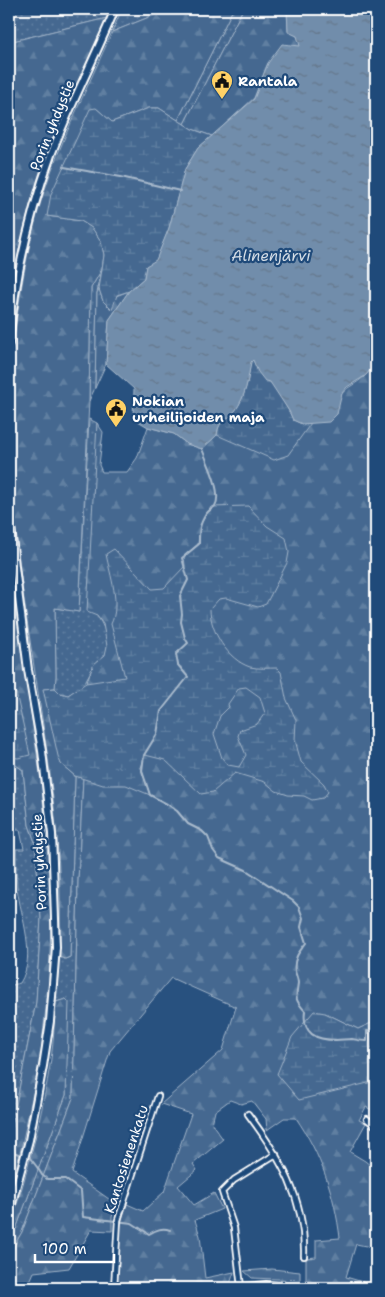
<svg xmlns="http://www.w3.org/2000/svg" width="385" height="1297" viewBox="0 0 385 1297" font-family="'Shantell Sans',sans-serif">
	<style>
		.grass { fill: url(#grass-dots); stroke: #a2b4c8 }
		.forest { fill: url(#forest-firs); stroke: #a2b4c8 }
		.wetland { fill: url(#wetland-marsh); stroke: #a2b4c8; fill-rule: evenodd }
		.water { fill: url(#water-ripples); stroke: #aabbcd }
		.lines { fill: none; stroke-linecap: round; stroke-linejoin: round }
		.stream { stroke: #aabbcd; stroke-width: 2 }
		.minor-casing { stroke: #fff; stroke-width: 8 }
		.secondary-casing { stroke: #fff; stroke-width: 10 }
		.minor { stroke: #1f4a7a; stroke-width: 4.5 }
		.secondary { stroke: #1f4a7a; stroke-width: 6 }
		.labels { text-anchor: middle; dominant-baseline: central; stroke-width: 4.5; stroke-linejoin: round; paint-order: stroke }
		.poi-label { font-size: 14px; font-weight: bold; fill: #fff; stroke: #1f4a7a; text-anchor: start }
		.street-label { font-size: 14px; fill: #fff; stroke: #1f4a7a }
		.water-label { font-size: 15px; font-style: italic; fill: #d4dde6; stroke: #1f4a7a }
	</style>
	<defs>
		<pattern id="grass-dots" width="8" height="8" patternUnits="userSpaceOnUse" patternTransform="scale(1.25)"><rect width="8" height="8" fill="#446890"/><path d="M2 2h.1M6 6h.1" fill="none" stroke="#607fa1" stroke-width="1.8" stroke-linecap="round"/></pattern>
		<pattern id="forest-firs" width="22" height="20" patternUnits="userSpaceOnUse" patternTransform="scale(1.25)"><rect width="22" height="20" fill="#446890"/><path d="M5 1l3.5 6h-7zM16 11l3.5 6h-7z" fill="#607fa1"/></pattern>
		<pattern id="wetland-marsh" width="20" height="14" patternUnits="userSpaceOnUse" patternTransform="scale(1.25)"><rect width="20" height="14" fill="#446890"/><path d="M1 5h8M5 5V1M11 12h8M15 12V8" fill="none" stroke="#607fa1"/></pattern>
		<pattern id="water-ripples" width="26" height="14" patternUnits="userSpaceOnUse" patternTransform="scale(1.25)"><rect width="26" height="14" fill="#718dab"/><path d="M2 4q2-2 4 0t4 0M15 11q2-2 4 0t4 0" fill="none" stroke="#64768a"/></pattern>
	</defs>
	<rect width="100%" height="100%" fill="#28517f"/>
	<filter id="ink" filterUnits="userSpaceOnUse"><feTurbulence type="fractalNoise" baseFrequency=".02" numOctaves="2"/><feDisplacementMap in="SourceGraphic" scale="10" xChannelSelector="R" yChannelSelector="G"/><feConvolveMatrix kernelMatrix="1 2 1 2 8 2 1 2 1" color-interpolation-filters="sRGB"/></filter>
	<g filter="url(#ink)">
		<path class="grass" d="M9,9h102l-4,9 -98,24z
			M122,9h47l-57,23z
			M233,9h10l-59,115 -6,-4z
			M102,269l-5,24 -2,95 -6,13 2,-113z
			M89,419l8,4v193c7,9 15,29 7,40 -4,4 -9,6 -11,11 -9,17 -8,18 -25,28l-8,-2 -5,-5 1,-12 -1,-68 24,4z
			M16,765l7,5 6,55 6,17 6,76 -5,84 -27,139v-155l11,-3c17,-27 1,-66 -3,-95 -1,-13 -1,-26 -1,-39h8l-4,-19h-8l-1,-20h-2v-43z
			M75,776l8,2 -5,104 -5,216 -51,134 -6,10 -7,21v-31l1,-6 6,3 50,-134v-96l-10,3 3,-45 6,2 5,-2z"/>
		<path class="forest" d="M169,9h64l-55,111 -19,-12h-10l-37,14 -16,-14 -49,108 34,5 11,7 9,13 3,14 -2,14 -11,19 -2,113 -10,211 -24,-4 1,68 -1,12 -11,1 17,75 14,12 -5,181 -5,2 -6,-2c8,-130 -23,-259 -39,-387 -7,-55 -11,-111 -11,-166 0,-19 2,-38 4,-57 6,-49 14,-101 29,-149 18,-57 46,-111 70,-166z
			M243,9h44l1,22 9,5 4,10 -33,17 -14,35 -42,38 -20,-7 -8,-5z
			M107,18c-23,52 -49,103 -68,157 -13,40 -21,81 -30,122v-255z
			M99,289l4,12 26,-10 -20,29 -3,44 -11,24 2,-95z
			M376,363v464l-4,9 4,3v182l-18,8 -33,-16 48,69 3,-1v31l-10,-5 -7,13 7,3 -16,29 15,9 11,9v78l-20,-4 -10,33 30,9v2h-36l-34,-7v-23l10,-1v-17l24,-2c-5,-42 -19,-84 -44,-120h-12l-17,12 -1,-11 -14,-18 -11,3 -11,-4 -15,11 -3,13 11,15 -30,25 4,6 -19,16 16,19 20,-12 8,16 -27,11 5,16 5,42 29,-6 -4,12 -18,4h-95c1,-27 -1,-58 10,-84l16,7 21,-19 27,-78 -30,-10 62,-54 13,-43 -65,-29 -61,73 -38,122 44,31 -4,13v14l-21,-1 -22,38 -35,4 -7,16h-18c0,-22 1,-37 13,-56l51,-134 5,-216 5,-104 3,-95 8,-19 11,-9 2,-9 -4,-22 -6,-8 -10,-4 10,-189 6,9 -4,33 3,7h25l10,-14 11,-31 26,7 13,10 15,5 15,-14 1,-8 84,-3 35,-10c2,-29 12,-23 29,-39 4,-3 7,-8 10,-12z
			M9,562l33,226 7,81 2,54 -2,58 -9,80 -19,88 -12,46v-54l27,-139 5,-84 -6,-76 -6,-17 -6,-55 -7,-5 -7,2z
			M66,999l3,3 -3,93 -50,134 -6,-3c18,-54 32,-110 41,-167 3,-19 3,-38 5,-57z
			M272,1269l28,3v8l-48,-2 -8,-7z"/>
		<path class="wetland" d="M96,108l16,14 37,-14h10l33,21 20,7 -14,12 -13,21 -16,59 -13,33 -10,5 -2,12 -15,13 -12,4 -5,15 -9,-9 -4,-12 5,-34 -3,-14 -9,-13 -11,-7 -34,-5 4,-22 39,-85z
			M253,360c6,15 8,11 17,22 7,8 19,28 23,38l9,4 9,-1 -23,32 -14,5 -57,-25c2,-17 10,-13 18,-24 11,-15 13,-32 16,-50z
			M248,506l19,20 19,12 3,14 -2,11 -21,41 -8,3 -32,-9 -7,1 -9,10c0,22 18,51 40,58 8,2 19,1 27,1l4,4 5,26 10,22 -1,20 6,22 23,22 4,8 -5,6 -11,2 -8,-4 -16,-1 -12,-4 -11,-9 -30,-9 -22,19 -12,2 -36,-34 -20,-5 -4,13 9,27 -24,-10h-23l-28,-9 -14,-12 -3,-8 -15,-67 12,-1 5,5 8,2 18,-12 39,-6 -14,-53c10,-20 -1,-49 -5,-70l8,-5 38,40 12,-1 21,-22 -1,-10 14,-12 2,-19 11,-18zM246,687l14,10 5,16 -8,11 -17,6 -2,6 8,19 -7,12 -11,-2 -6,-7 -8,-24 6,-18 9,-9 -1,-3 11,-16z
			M9,693h7l14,62 -12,3 -9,-1z
			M314,1011l11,2 33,16 18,-8v60l-77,19 -22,-26 15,-37z"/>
		<path class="water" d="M287,9h89v354l-11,13 -18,11 -5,6 -5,21 -8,8 -27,2 -9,-4 -4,-9 -19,-29 -5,-1 -7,-9 -5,-12 -2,2c-3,17 -5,34 -16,49 -8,11 -16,7 -18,24l-15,14 -15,-5 -13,-10 -26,-7 -15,-9 1,-29 -28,-25 3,-44 20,-29 15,-13 2,-12 10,-6 13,-32 16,-59 13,-21 56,-49 14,-36 14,-19 18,2 -3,-10 -9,-4z"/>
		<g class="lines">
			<path class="stream" d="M64,167l57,10 59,14
				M202,449c5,13 21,44 13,57 -3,3 -7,5 -9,8 -7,11 -7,17 -7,30l-17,14 6,22 -8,16 2,18 -1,8 4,16 3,5 -12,11 2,11 10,12 -27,34 -4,23 -13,21 -2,16 8,24 17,9 10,7 11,13 14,7 6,6 5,13 6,8 27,12 47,31 6,6 4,11 -2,9 5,16c-7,9 -13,16 -11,28 1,4 3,8 3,12 -2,15 -4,16 7,28 -3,23 11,29 31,29 5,0 10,-1 16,-1 5,1 9,2 15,2v-10h6l3,2
				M11,1151l10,4
				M30,1158l7,9 5,8 5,4h18l16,12 2,26 49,6 17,11c7,-4 13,-7 21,-4"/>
			<g class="minor-casing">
				<path id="minor" d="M248,1114c32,43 58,86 56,142
					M367,1119l9,7
					M241,1287l-7,-59 -12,-36 12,-12 42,-26
					M114,1288l4,-68 40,-124"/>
			</g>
			<g class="secondary-casing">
				<path id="secondary" d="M9,343c6,-64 20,-128 42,-188 19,-50 44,-97 64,-146
					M9,506l6,61 13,103 14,81 10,83 4,113 -6,74 -7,45 -14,74 -20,74
					M236,1288l30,-3 34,3"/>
			</g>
			<use href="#minor" class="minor"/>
			<use href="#secondary" class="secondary"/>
		</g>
	</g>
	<defs>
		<g id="civic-pin" transform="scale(1.125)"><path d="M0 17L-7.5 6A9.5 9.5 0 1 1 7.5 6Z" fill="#ffd166" stroke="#1f4a7a"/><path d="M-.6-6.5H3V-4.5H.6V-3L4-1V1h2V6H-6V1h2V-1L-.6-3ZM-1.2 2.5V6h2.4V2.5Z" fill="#111"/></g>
	</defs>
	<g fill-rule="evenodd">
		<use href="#civic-pin" x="222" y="81"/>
		<use href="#civic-pin" x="116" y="409"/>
	</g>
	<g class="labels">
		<g class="poi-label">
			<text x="238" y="81">Rantala</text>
			<text x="132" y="401">Nokian<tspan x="132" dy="16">urheilijoiden maja</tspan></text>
		</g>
		<g class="street-label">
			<text transform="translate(52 125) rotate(-68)">Porin yhdystie</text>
			<text transform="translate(39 862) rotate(-93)">Porin yhdystie</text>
			<text transform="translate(126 1159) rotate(-72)">Kantosienenkatu</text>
		</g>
		<g class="water-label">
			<text x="271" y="256">Alinenjärvi</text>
		</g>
	</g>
	<rect width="385" height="1297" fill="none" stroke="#1f4a7a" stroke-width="30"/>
	<rect x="15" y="15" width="355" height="1267" fill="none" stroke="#fff" stroke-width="2" filter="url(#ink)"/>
	<path d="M35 1254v8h79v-8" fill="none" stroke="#ffffff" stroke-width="2.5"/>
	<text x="42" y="1254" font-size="15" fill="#ffffff" stroke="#1f4a7a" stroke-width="4" paint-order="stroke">100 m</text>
</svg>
